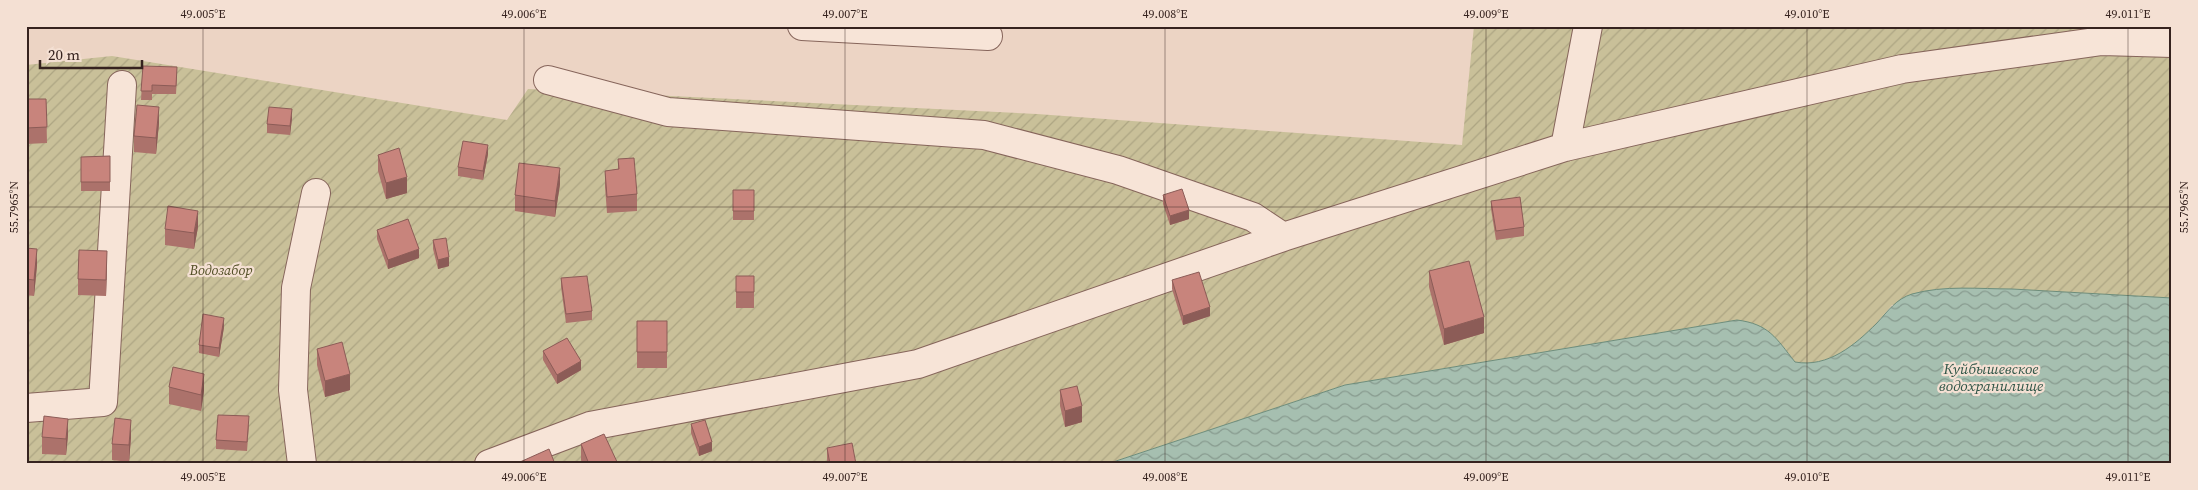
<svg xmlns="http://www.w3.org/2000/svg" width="2198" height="490" viewBox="0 0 2198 490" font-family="'Source Serif 4',serif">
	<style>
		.garden { fill: url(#garden-furrows) }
		.water { fill: url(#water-waves); stroke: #6d8d7b }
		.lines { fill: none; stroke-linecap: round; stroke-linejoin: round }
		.minor-casing { stroke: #86655b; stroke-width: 30 }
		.minor { stroke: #f7e4d7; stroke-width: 28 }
		.wall { fill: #ac726b }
		.shaded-wall { fill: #8c5c57 }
		.building { fill: #c8847c; stroke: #8c5c57 }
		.ticks { fill: none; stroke: #36231f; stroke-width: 1; stroke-opacity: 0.45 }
		.labels { text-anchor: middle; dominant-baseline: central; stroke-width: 4.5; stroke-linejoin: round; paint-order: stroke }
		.park-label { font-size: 14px; font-style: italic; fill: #524f26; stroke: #f4e0d3 }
		.water-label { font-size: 15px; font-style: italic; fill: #2f5547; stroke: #f4e0d3 }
		.neatline { fill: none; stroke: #36231f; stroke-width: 2 }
		.ticks-label { font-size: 12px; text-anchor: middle; fill: #36231f }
	</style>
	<defs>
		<pattern id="garden-furrows" width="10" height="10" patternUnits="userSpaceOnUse" patternTransform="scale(1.25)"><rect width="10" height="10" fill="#c9c099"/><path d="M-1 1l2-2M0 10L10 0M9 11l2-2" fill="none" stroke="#ada583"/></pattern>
		<pattern id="water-waves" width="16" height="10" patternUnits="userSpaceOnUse" patternTransform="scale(1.25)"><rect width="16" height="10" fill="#a6bfb0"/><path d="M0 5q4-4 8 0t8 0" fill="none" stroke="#889b8f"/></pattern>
	</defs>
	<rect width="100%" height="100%" fill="#ecd4c4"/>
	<path class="garden" d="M1474,26h698v257l-3,1 2,14 -159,-9 -120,16c-24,29 -56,64 -97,57l-13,-17 -45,-25 -392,65 -238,79h-1081v-399l86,-9 395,64 21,-31 509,25 425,31z"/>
	<path class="water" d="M2012,289l160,9v166h-1065l238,-79 392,-65c32,4 39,18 58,42 33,6 60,-17 82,-39 11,-12 19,-24 35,-29 32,-9 68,-5 100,-5z"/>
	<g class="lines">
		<g class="minor-casing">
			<path id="minor" d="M802,26l186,10
				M548,80l120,32 316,23 134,35 135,47 30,20
				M1565,147l23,-121
				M26,408l77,-6 19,-317
				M302,464l-9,-74 3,-102 20,-95
				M489,464l101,-38 328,-62 365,-127 282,-90 337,-78 200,-28 70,2"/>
		</g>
		<use href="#minor" class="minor"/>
	</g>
	<path class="wall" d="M1876,26h18v1l-18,2z
		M143,66l34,10 -1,18h-24v6h-11z
		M26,99h20l1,44 -21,1z
		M292,118l-2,17 -23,-2v-9z
		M159,123l-3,31 -22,-2v-16z
		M488,154l-5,26 -25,-4v-9z
		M378,155l29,38 -21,6 -8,-28z
		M110,156v35h-29v-34z
		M618,159l19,35v17l-30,2 -2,-26v-16l13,-2z
		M560,184l-5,33 -40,-6v-16z
		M733,190h21v30h-21z
		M1163,195l26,24 -19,6 -7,-21z
		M1491,201l33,26v9l-28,4 -5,-31z
		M198,227l-4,22 -29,-4v-16z
		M377,230l42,28 -31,11 -11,-30z
		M433,240l16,26 -11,3 -5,-20z
		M26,248l11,17 -3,31 -8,-1z
		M107,267l-1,29 -28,-1v-16z
		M1429,271l55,62 -40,12 -15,-58z
		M736,276h18v32h-18z
		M561,278l31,33v9l-26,3 -5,-36z
		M1172,280l38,36 -27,9 -11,-36z
		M637,321h30v47h-30z
		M224,327l-5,30 -20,-4v-8z
		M317,349l33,41 -25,7 -8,-32z
		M543,351l38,19 -24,14 -14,-24z
		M169,387l35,3 -3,21 -32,-7z
		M1060,390l22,32 -17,5 -5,-21z
		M691,424l21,27 -13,5 -8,-23z
		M249,425l-2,26 -31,-2v-9z
		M68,435l-2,20 -24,-1v-17z
		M131,437l-2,25 -17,-2v-16z
		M581,444l37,20h-36l-1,-4z
		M827,448l29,16h-29z"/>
	<path class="shaded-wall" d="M159,107v16l-3,31v-16z
		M292,109v9l-2,17v-9z
		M488,145v9l-5,26v-9z
		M560,168v16l-5,33v-16z
		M407,177v16l-21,6v-16z
		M1189,210v9l-19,6v-9z
		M198,211v16l-4,22v-16z
		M37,249v16l-3,31v-16z
		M419,249v9l-31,11v-9z
		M107,251v16l-1,29v-16z
		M449,257v9l-11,3v-9z
		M1210,307v9l-27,9v-9z
		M1484,317v16l-40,12v-16z
		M224,318v9l-5,30v-9z
		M581,361v9l-24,14v-9z
		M204,374v16l-3,21v-16z
		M350,374v16l-25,7v-16z
		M1082,406v16l-17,5v-16z
		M68,419v16l-2,20v-16z
		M131,420v17l-2,25v-17z
		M712,442v9l-13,5v-9z"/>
	<path class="building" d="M143,66l34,1 -1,19 -24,-1v6h-11z
		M26,99h20l1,28 -21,1z
		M137,105l22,2 -3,31 -22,-2z
		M269,107l23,2 -2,17 -23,-2z
		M463,141l25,4 -5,26 -25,-4z
		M399,148l8,29 -21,6 -8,-28z
		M110,156v26h-29v-25z
		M634,158l3,36 -30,3 -2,-26 14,-2 -1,-10z
		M519,163l41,5 -5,33 -40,-6z
		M1182,189l7,21 -19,6 -7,-21z
		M733,190h21v21h-21z
		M1520,197l4,30 -28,4 -5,-30z
		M168,206l30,5 -4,22 -29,-4z
		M408,219l11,30 -31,11 -11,-30z
		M446,238l3,19 -11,3 -5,-20z
		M26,248l11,1 -3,31 -8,-1z
		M79,250l28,1 -1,29 -28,-1z
		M1469,261l15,56 -40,12 -15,-58z
		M1199,272l11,35 -27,9 -11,-36z
		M587,276l5,35 -26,3 -5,-36z
		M736,276h18v16h-18z
		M203,314l21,4 -5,30 -20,-3z
		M637,321h30v31h-30z
		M567,338l14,23 -24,14 -14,-24z
		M342,342l8,32 -25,7 -8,-32z
		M173,367l31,7 -3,21 -32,-8z
		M1077,386l5,20 -17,5 -5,-21z
		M218,415l31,1 -2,26 -31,-2z
		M44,416l24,3 -2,20 -24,-2z
		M115,418l16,2 -2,25 -17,-1z
		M705,420l7,22 -13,5 -8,-23z
		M604,434l14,30h-29l-8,-20z
		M852,443l4,21h-26l-3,-16z
		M549,449l6,15h-34l-1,-2z"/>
	<path class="ticks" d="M203,26v438M524,26v438M845,26v438M1165,26v438M1486,26v438M1807,26v438M2128,26v438M26,207h2146"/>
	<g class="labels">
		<g class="park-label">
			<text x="221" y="270">Водозабор</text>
		</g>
		<g class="water-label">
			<text x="1991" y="368">Куйбышевское<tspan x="1991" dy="17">водохранилище</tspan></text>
		</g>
	</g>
	<rect width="2198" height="490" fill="none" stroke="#f4e0d3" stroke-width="55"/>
	<path d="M40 60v8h102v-8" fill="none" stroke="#36231f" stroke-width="2.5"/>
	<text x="48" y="60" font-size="15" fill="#36231f" stroke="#f4e0d3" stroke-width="4" paint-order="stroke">20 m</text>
	<rect x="28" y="28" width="2142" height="434" class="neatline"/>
	<g class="ticks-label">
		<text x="203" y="18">49.005°E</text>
		<text x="524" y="18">49.006°E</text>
		<text x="845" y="18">49.007°E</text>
		<text x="1165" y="18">49.008°E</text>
		<text x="1486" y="18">49.009°E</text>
		<text x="1807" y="18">49.010°E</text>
		<text x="2128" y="18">49.011°E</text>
		<text transform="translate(14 207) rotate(-90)" y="4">55.7965°N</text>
		<text transform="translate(2184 207) rotate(-90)" y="4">55.7965°N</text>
		<text x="203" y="481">49.005°E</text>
		<text x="524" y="481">49.006°E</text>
		<text x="845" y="481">49.007°E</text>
		<text x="1165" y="481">49.008°E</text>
		<text x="1486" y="481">49.009°E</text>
		<text x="1807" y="481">49.010°E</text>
		<text x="2128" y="481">49.011°E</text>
	</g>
</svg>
